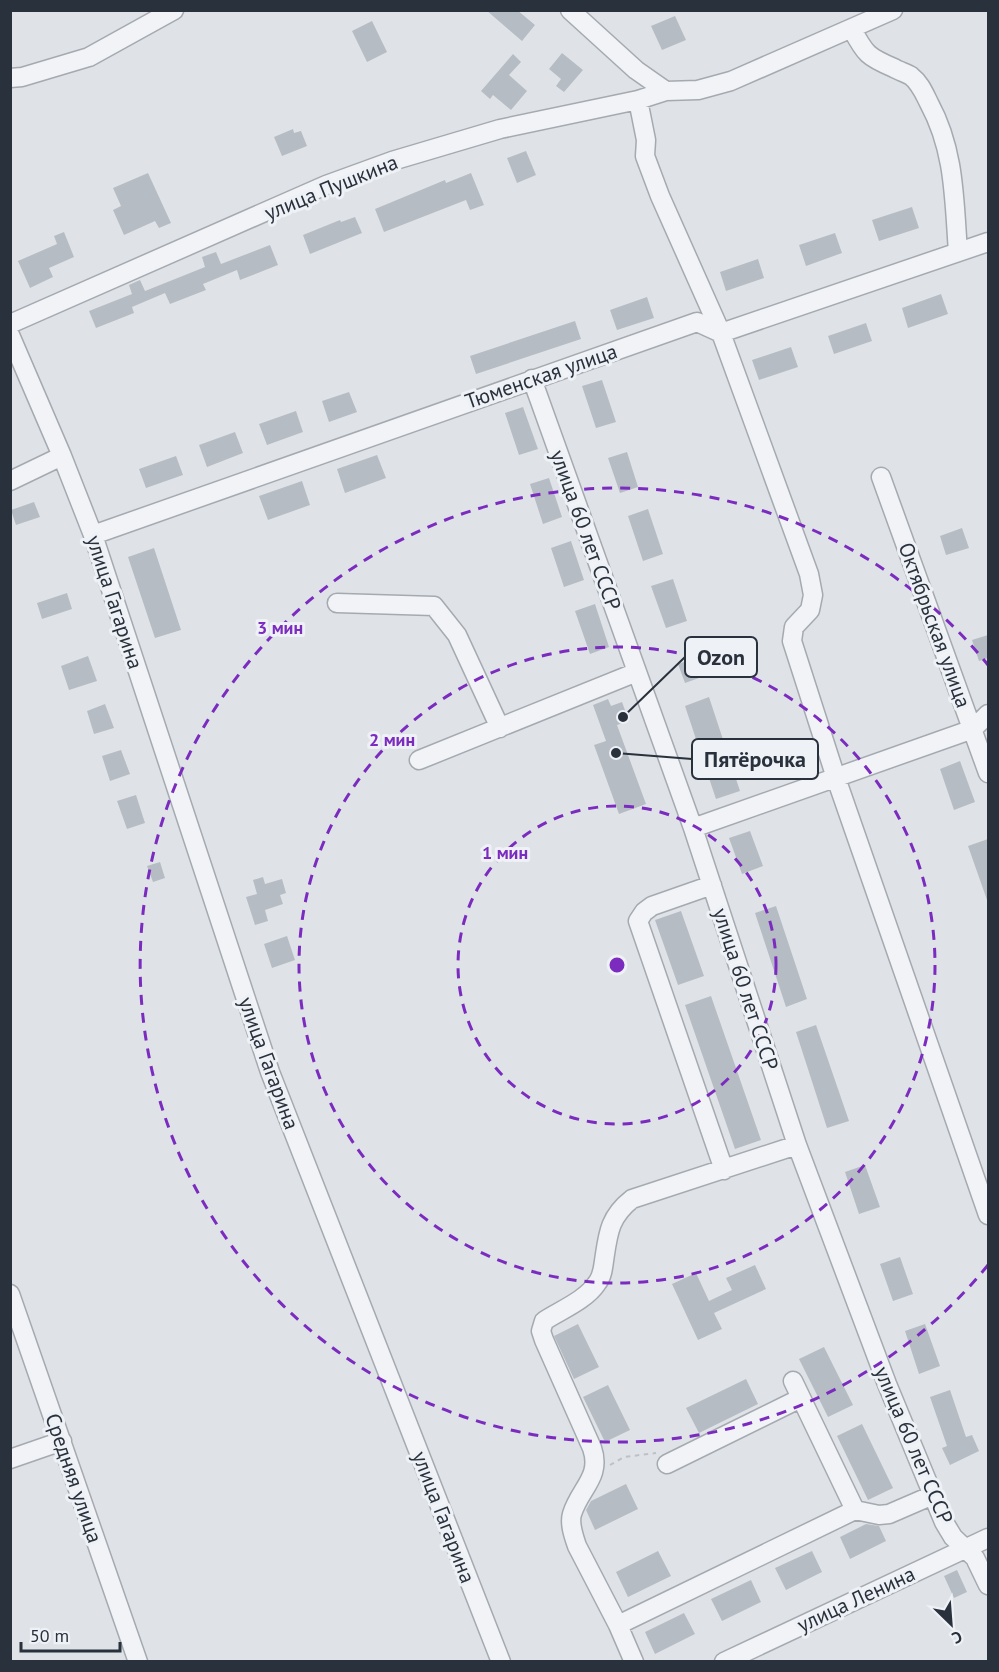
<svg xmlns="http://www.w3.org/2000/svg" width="999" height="1672" viewBox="0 0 999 1672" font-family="'PT Sans',sans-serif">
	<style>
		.building { fill: #b6bcc4 }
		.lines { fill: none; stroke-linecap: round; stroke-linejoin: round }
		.minor-casing { stroke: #a5aab1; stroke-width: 21 }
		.path { stroke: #bdc1c6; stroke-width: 2; stroke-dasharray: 4.5 4.5; stroke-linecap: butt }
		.minor { stroke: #f1f3f6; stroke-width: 18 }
		.ring { fill: none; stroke: #7b2cbf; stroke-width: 3; stroke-dasharray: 10 8 }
		.labels { text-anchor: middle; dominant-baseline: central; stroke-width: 6; stroke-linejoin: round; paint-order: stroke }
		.street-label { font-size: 21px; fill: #29313d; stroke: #eef1f5 }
		.centre { fill: #7b2cbf; stroke: #eef1f5; stroke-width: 3 }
		.ring-label { font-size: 18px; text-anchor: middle; font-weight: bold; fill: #7b2cbf; stroke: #eef1f5; stroke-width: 6; stroke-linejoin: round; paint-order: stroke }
		.leader { fill: none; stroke: #29313d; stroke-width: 2 }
		.callout-dot { fill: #29313d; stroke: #eef1f5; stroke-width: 2 }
		.callout { fill: #eef1f5; stroke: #29313d; stroke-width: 2 }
		.callout-label { font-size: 22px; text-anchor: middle; font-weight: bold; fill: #29313d }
	</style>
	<rect width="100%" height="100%" fill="#dfe3e7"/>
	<path class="building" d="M486,10h31l18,15 -13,16z
		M675,16l11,24 -24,10 -11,-24z
		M372,21l15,31 -20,10 -15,-31z
		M562,53l21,17 -19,22 -8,-6 5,-7 -12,-10z
		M513,54l8,8 -12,13 18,16 -16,19 -18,-15 -3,4 -9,-8z
		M293,129l1,4 7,-2 6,15 -25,10 -8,-19z
		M526,151l10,24 -19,8 -10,-25z
		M148,173l23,50 -12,5 -4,-7 -31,14 -11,-25 8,-4 -8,-18z
		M471,173l13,32 -14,5 -4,-10 -82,32 -9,-23 70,-29 1,3z
		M912,207l7,21 -40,13 -7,-21z
		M355,217l7,16 -52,21 -7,-19 37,-15 1,2z
		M64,232l10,25 -25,11 4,9 -23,11 -12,-27 39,-17 -3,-8z
		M835,233l7,20 -36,13 -7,-21z
		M270,245l8,20 -38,15 -3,-10 -34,14 3,6 -36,14 -5,-11 -33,14 2,6 -38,15 -7,-17 43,-17 -3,-9 11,-5 5,11 60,-24 -3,-10 14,-5 5,12z
		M758,259l6,19 -38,13 -6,-19z
		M941,294l7,20 -40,14 -6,-20z
		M647,297l7,21 -37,12 -7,-20z
		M575,321l6,18 -105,35 -6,-18z
		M866,323l6,18 -38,13 -6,-18z
		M791,347l7,20 -39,13 -7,-20z
		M602,380l14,42 -20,6 -14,-42z
		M349,392l8,20 -28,10 -7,-21z
		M523,407l15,42 -19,6 -14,-42z
		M296,411l7,21 -36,13 -8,-21z
		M235,432l8,21 -36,14 -8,-22z
		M627,452l11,35 -18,6 -12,-35z
		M377,455l9,23 -41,15 -8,-24z
		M176,456l7,19 -37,13 -7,-19z
		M549,478l13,39 -19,7 -13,-40z
		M302,481l8,24 -42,15 -9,-24z
		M34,502l6,15 -24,8 -5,-15z
		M648,509l15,45 -20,7 -15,-45z
		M962,528l7,20 -23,7 -6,-19z
		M571,541l13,39 -20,7 -13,-39z
		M154,548l27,82 -26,8 -27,-81z
		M673,579l14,42 -21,7 -15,-42z
		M67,593l5,16 -30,10 -5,-16z
		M595,604l14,43 -19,7 -15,-43z
		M988,635v23l-9,3 -7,-21z
		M707,654l6,19 -28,10 -7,-19z
		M88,656l9,25 -28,9 -8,-24z
		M709,697l31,94 -24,8 -31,-93z
		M608,699l3,7 11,-4 7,19 -12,4 29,79 -27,10 -25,-69 12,-4 -13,-36z
		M105,704l9,24 -20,6 -7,-23z
		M121,750l9,24 -20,7 -8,-25z
		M960,761l15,41 -21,8 -14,-41z
		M136,795l9,28 -18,6 -10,-28z
		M750,831l13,35 -21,8 -13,-36z
		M988,839v60l-1,1 -19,-54z
		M160,862l5,16 -12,4 -6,-16z
		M263,877l2,7 17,-5 4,14 -6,2 3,9 -18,6 3,11 -13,4 -9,-28 11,-3 -4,-14z
		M776,906l31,93 -21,8 -31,-94z
		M681,911l23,65 -26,9 -23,-65z
		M287,936l8,24 -23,8 -8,-24z
		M711,996l50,144 -26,9 -50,-144z
		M816,1025l33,96 -22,7 -31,-96z
		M865,1165l15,42 -21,7 -14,-42z
		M900,1257l13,37 -20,7 -13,-37z
		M755,1265l11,24 -52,24 8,16 -24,11 -26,-56 24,-11 13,28 23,-11 -6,-12z
		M578,1324l21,43 -25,12 -20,-43z
		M925,1324l15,42 -21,8 -14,-43z
		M824,1347l29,58 -25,12 -29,-58z
		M746,1379l12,25 -59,29 -13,-25z
		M608,1385l22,45 -25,12 -22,-45z
		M950,1390l16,47 6,-2 7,16 -29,14 -8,-17 5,-2 -17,-49z
		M862,1424l31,64 -25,12 -31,-64z
		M626,1484l12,25 -43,21 -9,-20 5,-9z
		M866,1524l13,2 7,15 -36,18 -10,-22z
		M658,1551l13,25 -43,21 -12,-25z
		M812,1551l10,21 -36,18 -11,-22z
		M957,1570l10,22 -13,6 -10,-22z
		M751,1580l10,22 -39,19 -11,-22z
		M684,1613l11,21 -40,20 -10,-22z"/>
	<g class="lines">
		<g class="minor-casing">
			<path id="minor" d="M570,10l66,60 30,21
				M852,29c13,25 16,28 42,39 5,3 12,5 17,8 9,7 13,17 18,27 26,48 25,96 29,149
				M10,78l12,-1 67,-20 85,-47
				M638,100l8,40 -1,16 15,40 61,137 88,241 4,21 -3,15 -16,17 -2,14 44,137 152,437
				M10,324l316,-139 66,-24 108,-32 138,-29 28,-9 32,-1 33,-9 162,-71
				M10,335l52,121 31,79 177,537 231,590
				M532,379l161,449 104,317 90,239 57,138 9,15 22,21 13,27
				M881,477l107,296
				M10,481l52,-25
				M93,535l604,-213 24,11 267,-91
				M337,603l97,3 23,29 43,93
				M419,760l218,-88
				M693,828l280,-99 15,-15
				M712,885l-60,21 -8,6 -6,9 86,249
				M10,1294l128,368
				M10,1459l52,-18
				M667,1464l134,-66
				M855,1510l24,5 10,-1 44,-19
				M618,1625l237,-115 -62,-129
				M634,1662l-16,-37 -41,-79c-3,-9 -8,-22 -5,-32 8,-26 30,-37 20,-66l-48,-108 -3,-9 3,-10c17,-11 42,-21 53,-38 5,-6 6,-14 7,-22 4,-27 5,-44 28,-62l165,-54
				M724,1662l264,-124"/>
		</g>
		<path class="path" d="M610,1465l14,-8 32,-4"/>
		<use href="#minor" class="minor"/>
	</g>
	<g class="ring">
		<circle cx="617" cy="965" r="159"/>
		<circle cx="617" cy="965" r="318"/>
		<path d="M988 1265A477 477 0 1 1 988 665"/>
	</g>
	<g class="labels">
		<g class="street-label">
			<text transform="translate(331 187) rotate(-22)">улица Пушкина</text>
			<text transform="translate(541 376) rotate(-19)">Тюменская улица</text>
			<text transform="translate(586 530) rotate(70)">улица 60 лет СССР</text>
			<text transform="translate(115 602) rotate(72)">улица Гагарина</text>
			<text transform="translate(935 625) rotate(70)">Октябрьская улица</text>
			<text transform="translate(746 989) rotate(72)">улица 60 лет СССР</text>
			<text transform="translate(269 1063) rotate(70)">улица Гагарина</text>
			<text transform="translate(914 1445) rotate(67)">улица 60 лет СССР</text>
			<text transform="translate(74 1478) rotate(71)">Средняя улица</text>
			<text transform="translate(444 1517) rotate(69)">улица Гагарина</text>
			<text transform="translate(856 1599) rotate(-25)">улица Ленина</text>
		</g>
	</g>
	<circle cx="617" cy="965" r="9" class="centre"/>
	<g class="ring-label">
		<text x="280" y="634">3 мин</text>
		<text x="392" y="746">2 мин</text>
		<text x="505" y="859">1 мин</text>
	</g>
	<path class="leader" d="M623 717L685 657M616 753L692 759"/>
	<g class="callout-dot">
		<circle cx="623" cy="717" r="6"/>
		<circle cx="616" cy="753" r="6"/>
	</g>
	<g class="callout">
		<rect x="685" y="637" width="72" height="40" rx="6"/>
		<rect x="692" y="739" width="126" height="40" rx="6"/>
	</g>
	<g class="callout-label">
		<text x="721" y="665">Ozon</text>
		<text x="755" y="767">Пятёрочка</text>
	</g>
	<rect width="999" height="1672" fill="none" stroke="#29313d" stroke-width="24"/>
	<g transform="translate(951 1624) rotate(155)" stroke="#eef1f5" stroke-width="4.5" paint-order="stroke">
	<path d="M0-4.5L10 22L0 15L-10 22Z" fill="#29313d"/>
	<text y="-9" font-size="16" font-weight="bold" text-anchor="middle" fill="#29313d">С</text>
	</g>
	<path d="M21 1642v9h99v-9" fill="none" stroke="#29313d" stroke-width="3"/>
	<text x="30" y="1642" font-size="18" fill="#29313d" stroke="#eef1f5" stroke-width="4.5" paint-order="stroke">50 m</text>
</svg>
